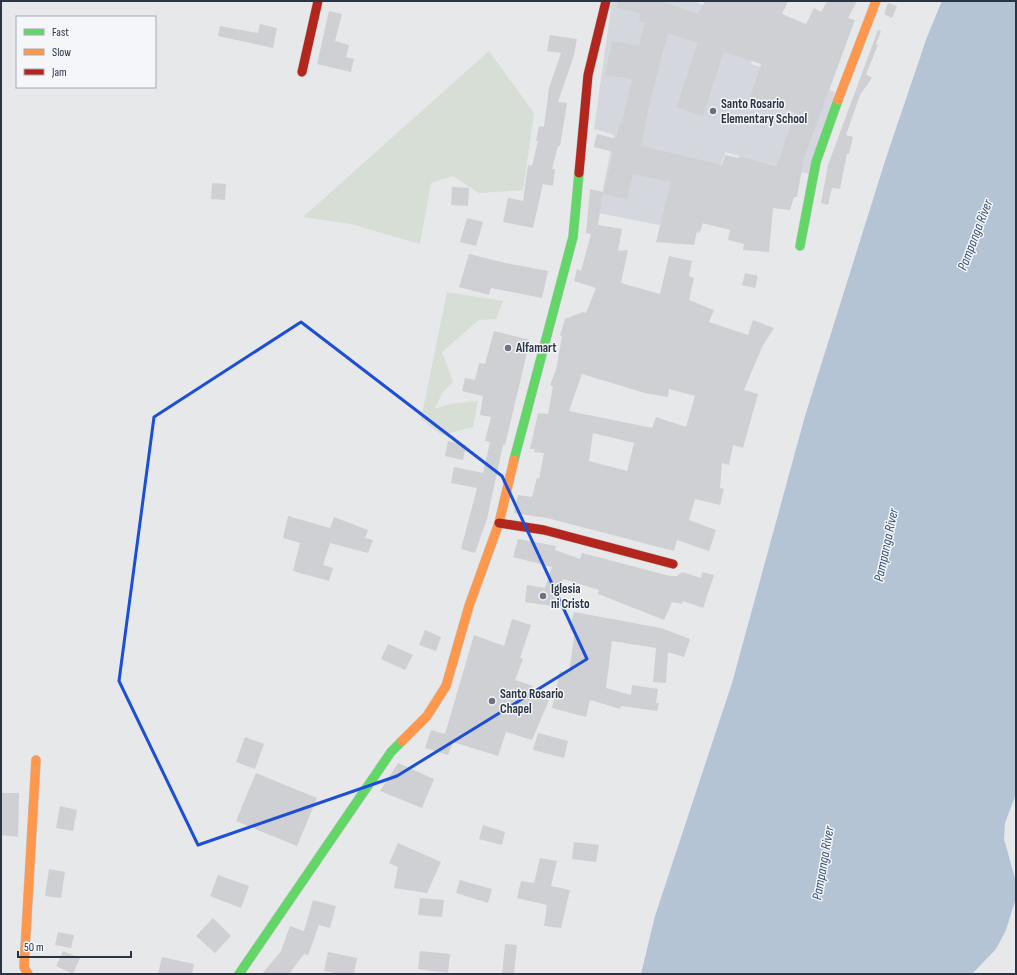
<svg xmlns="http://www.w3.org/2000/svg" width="1017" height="975" viewBox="0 0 1017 975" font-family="'Sofia Sans Condensed',sans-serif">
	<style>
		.built { fill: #d4d7dd }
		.green { fill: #d6ded6 }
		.water { fill: #b4c4d5 }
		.building { fill: #ced0d3; fill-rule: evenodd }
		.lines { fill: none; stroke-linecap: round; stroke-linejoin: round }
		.fast-casing { stroke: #c4c6c8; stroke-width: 10 }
		.slow-casing { stroke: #c4c6c8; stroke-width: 10 }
		.jam-casing { stroke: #c4c6c8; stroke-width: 10 }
		.fast { stroke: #63d668; stroke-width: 9 }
		.slow { stroke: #ff974d; stroke-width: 9 }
		.jam { stroke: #b3261e; stroke-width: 9 }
		.marked { fill: none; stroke: #1d4ed8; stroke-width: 3; stroke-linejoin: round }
		.poi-dot { fill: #6c737f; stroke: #f4f6f9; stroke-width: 1.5 }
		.labels { text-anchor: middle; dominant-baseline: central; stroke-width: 3; stroke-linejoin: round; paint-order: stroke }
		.poi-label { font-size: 13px; font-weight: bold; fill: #2b3445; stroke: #f4f6f9; text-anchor: start }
		.water-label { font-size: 14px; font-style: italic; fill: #34527a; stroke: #f4f6f9 }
	</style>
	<rect width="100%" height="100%" fill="#e6e8ea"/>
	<path class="built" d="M612,1h82l68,31 -11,32 84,28 -26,82 -84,-22 -25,81 -102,-20 16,-78 -20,-6z"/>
	<path class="green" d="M489,51l45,62 -11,77 -44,3 -26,-17 -22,7 -11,61 -69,-20 -48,-7z
		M447,292l56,9 -7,18 -17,1 -37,32 11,30 -11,11 -7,16 14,-5 29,-3 -5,26 -31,8 -21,-16z"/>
	<path class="water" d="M942,1h74v793l-11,29 -1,16 12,43 -1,19 -9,29 -10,19 -24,25h-331l14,-58 77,-233 73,-267 81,-258 41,-121z"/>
	<path class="building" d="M618,1h42l38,13 7,-13h83l-6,13 24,10 8,-16 7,4 6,-11h30l-9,17 7,2 -51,138 -7,39h-3l-4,13 -17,-2 -4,44 -26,-2 1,-6 -16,-4 2,-10 -28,-7 -2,8h-3l-3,14 -38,-3 15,-60 -38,-8 -6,25 -24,-5 10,-42 -19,-5v-2l3,-11 19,5 4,-16h2l10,-44 -27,-4 7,-34 27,5 6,-23 -6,-2 2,-8 -24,-5zM668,33l30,10 -22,64 27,9 21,-64 37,12 -11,34 45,14 -18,54 -37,-10 -2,2 -13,-3 -3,10 -81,-19 10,-49z
		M888,3l9,3 -5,12 -8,-4z
		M329,11l13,3 -7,27 14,4 -3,12 8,2 -3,13 -34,-8z
		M260,24l17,4 -4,20 -55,-12 2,-10 38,7z
		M878,30l3,1 -5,13 2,1 -12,29 6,4 -12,17 -14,40 7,2 -4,17 -2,-1 -7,36 -8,-1 -4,17 -7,-2 7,-38z
		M550,35l27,4 -3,16 -16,47 9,1 -7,43h-2l-6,23h3l-2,17 -10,-2 -10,44 -30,-6 5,-24 15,3 5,-36 4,1 6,-25h-2l3,-15 5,1 5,-39 12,-35 -14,-2z
		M212,183l14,1 -1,16 -14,-1z
		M452,187l17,1 -1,18 -17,-1z
		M590,189l13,3 -5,33 24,4 -4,22 10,-1 -7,33 39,11 9,-38 23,5 -3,15 5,2 -5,22 25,10 -5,12 39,13 5,-15 21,8 -12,19 -18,43 14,4 -15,54 -10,-3 -4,20 -7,-2 -2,25 4,1 -4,16 -25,-6 -6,21 27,10 -7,21 -32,-11 -3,11 -127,-33 -33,-5 4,-18 14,2 5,-19 2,1 5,-26 -10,-1 1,-3h-5l8,-36 10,1 5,-28 -3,-1 6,-15 6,-34 -2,-1 5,-16 18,-7 3,1 10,-25 -22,-7 3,-12 4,2 10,-37 -5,-1zM582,374l63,19 23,4 1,-8 26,7 -9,31 -30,-10 -4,11 -83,-17zM593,433l41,10 -7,28 -38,-10z
		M467,218l16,4 -7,24 -16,-4z
		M469,254l36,9 43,8 -6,27 -51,-10 -2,7 -30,-8z
		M745,273l13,3 -3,12 -13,-3z
		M494,331l36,9 -25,105h-2l-16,74 -12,34 -14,-4 16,-61 -26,-5 3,-16 29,6 7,-31 -5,-1 6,-24 -11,-2 3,-19 -21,-5 3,-13 10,2 4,-17 6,1z
		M448,441l18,4 -3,15 -18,-4z
		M288,516l42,12 4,-11 34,13 -3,8 8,2 -5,13 -38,-10 -7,22 10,3 -4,13 -36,-10 7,-28 -17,-5z
		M518,539l38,7 -1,4 25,9 2,-6 88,23h7l5,-4 19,6 1,-6 12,3 -11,33 -20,-7 -1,3 -10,-2 -8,18 -66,-26 1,-4 -36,-11 -5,28 -33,-5 2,-17 18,3 7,-21 -39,-10z
		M574,612l87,16 29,11 -6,18 -16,-5 -2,31 -13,-1 3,-34 -44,-7 -6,47 25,7 1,-10 26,4 -2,14h3l-2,8 -36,-5 -1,3 -30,-9 -4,17 -34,-9 8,-37 9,2 6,-42 -5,-1z
		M512,619l19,6 -11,33 3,1 -8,21 18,6 -2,6 18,8 -17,40 -26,-8 -8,24 -45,-14 -5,13 -23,-7 6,-18 14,4 29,-99 30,11z
		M425,630l16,7 -5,14 -17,-6z
		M388,644l25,11 -8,15 -24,-11z
		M538,733l30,8 -4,17 -31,-8z
		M245,737l19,7 -9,25 -19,-7z
		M398,763l36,16 -12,29 -42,-17z
		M256,773l61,25 -20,48 -61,-25z
		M1,793h18l-1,44 -17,-2z
		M60,806l17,4 -4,21 -17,-3z
		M483,825l22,7 -3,13 -23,-6z
		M574,842l25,3 -3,17 -24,-3z
		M398,843l43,19 -14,31 -33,-5 4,-21 -9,-4z
		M540,858l17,3 -6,25 19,4 -9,38 -17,-2 3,-21 -30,-7 4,-17 13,2z
		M49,869l16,3 -4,26 -16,-2z
		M218,875l31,11 -8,22 -31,-12z
		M460,880l32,9 -4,14 -32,-10z
		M420,898l24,2 -2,17 -24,-2z
		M313,900l23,6 -6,22 -11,-3 -11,30 -4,-1 -15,20h-27l19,-23 9,-25 14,5z
		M213,918l18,18 -16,17 -19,-17z
		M58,932l16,3 -3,13 -16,-3z
		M505,944l12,1 -3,29h-12z
		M63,951l17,7 -7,16 -17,-8z
		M420,951l30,3 -2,19 -30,-4z
		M328,952l29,6 -3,16h-14l-16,-3z
		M162,957l32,7 -2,10h-34z"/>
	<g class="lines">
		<g class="fast-casing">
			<path id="fast" d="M800,246l16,-84 22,-62
				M514,460l59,-223 6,-64
				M239,974l152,-222 11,-11"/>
		</g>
		<g class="slow-casing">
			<path id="slow" d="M838,100l38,-99
				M402,741l25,-25 19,-30 23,-80 30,-83 15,-63
				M28,974l-4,-7 12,-207"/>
		</g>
		<g class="jam-casing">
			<path id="jam" d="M302,72l16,-71
				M579,173l9,-98 18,-74
				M499,523l45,7 129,34"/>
		</g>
		<use href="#fast" class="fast"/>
		<use href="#slow" class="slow"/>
		<use href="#jam" class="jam"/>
	</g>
	<path class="marked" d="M301,322l201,154 85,183 -190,117 -199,69 -79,-164 35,-264z"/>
	<g class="poi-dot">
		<circle cx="713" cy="111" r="4"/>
		<circle cx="508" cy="348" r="4"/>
		<circle cx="543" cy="596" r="4"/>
		<circle cx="492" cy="701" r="4"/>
	</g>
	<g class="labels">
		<g class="poi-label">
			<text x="721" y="104">Santo Rosario<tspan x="721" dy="15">Elementary School</tspan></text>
			<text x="516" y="348">Alfamart</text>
			<text x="551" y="589">Iglesia<tspan x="551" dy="15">ni Cristo</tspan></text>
			<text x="500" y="694">Santo Rosario<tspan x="500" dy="15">Chapel</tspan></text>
		</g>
		<g class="water-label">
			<text transform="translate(975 235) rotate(-69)">Pampanga River</text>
			<text transform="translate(886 545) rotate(-78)">Pampanga River</text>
			<text transform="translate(823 863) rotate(-80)">Pampanga River</text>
		</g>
	</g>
	<rect width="1017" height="975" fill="none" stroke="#2b3445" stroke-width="4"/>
	<rect x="16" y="16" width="140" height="72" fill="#f4f6f9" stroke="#a4a8b1"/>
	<rect x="24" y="29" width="20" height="6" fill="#63d668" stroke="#a4a8b1"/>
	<text x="52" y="36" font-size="12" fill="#2b3445">Fast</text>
	<rect x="24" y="49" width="20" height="6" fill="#ff974d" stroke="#a4a8b1"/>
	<text x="52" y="56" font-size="12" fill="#2b3445">Slow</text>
	<rect x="24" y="69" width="20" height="6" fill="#b3261e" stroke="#a4a8b1"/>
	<text x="52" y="76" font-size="12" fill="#2b3445">Jam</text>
	<path d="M18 951v6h113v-6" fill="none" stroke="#2b3445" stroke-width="2"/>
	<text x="24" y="951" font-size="12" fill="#2b3445" stroke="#f4f6f9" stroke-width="3" paint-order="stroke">50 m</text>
</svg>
